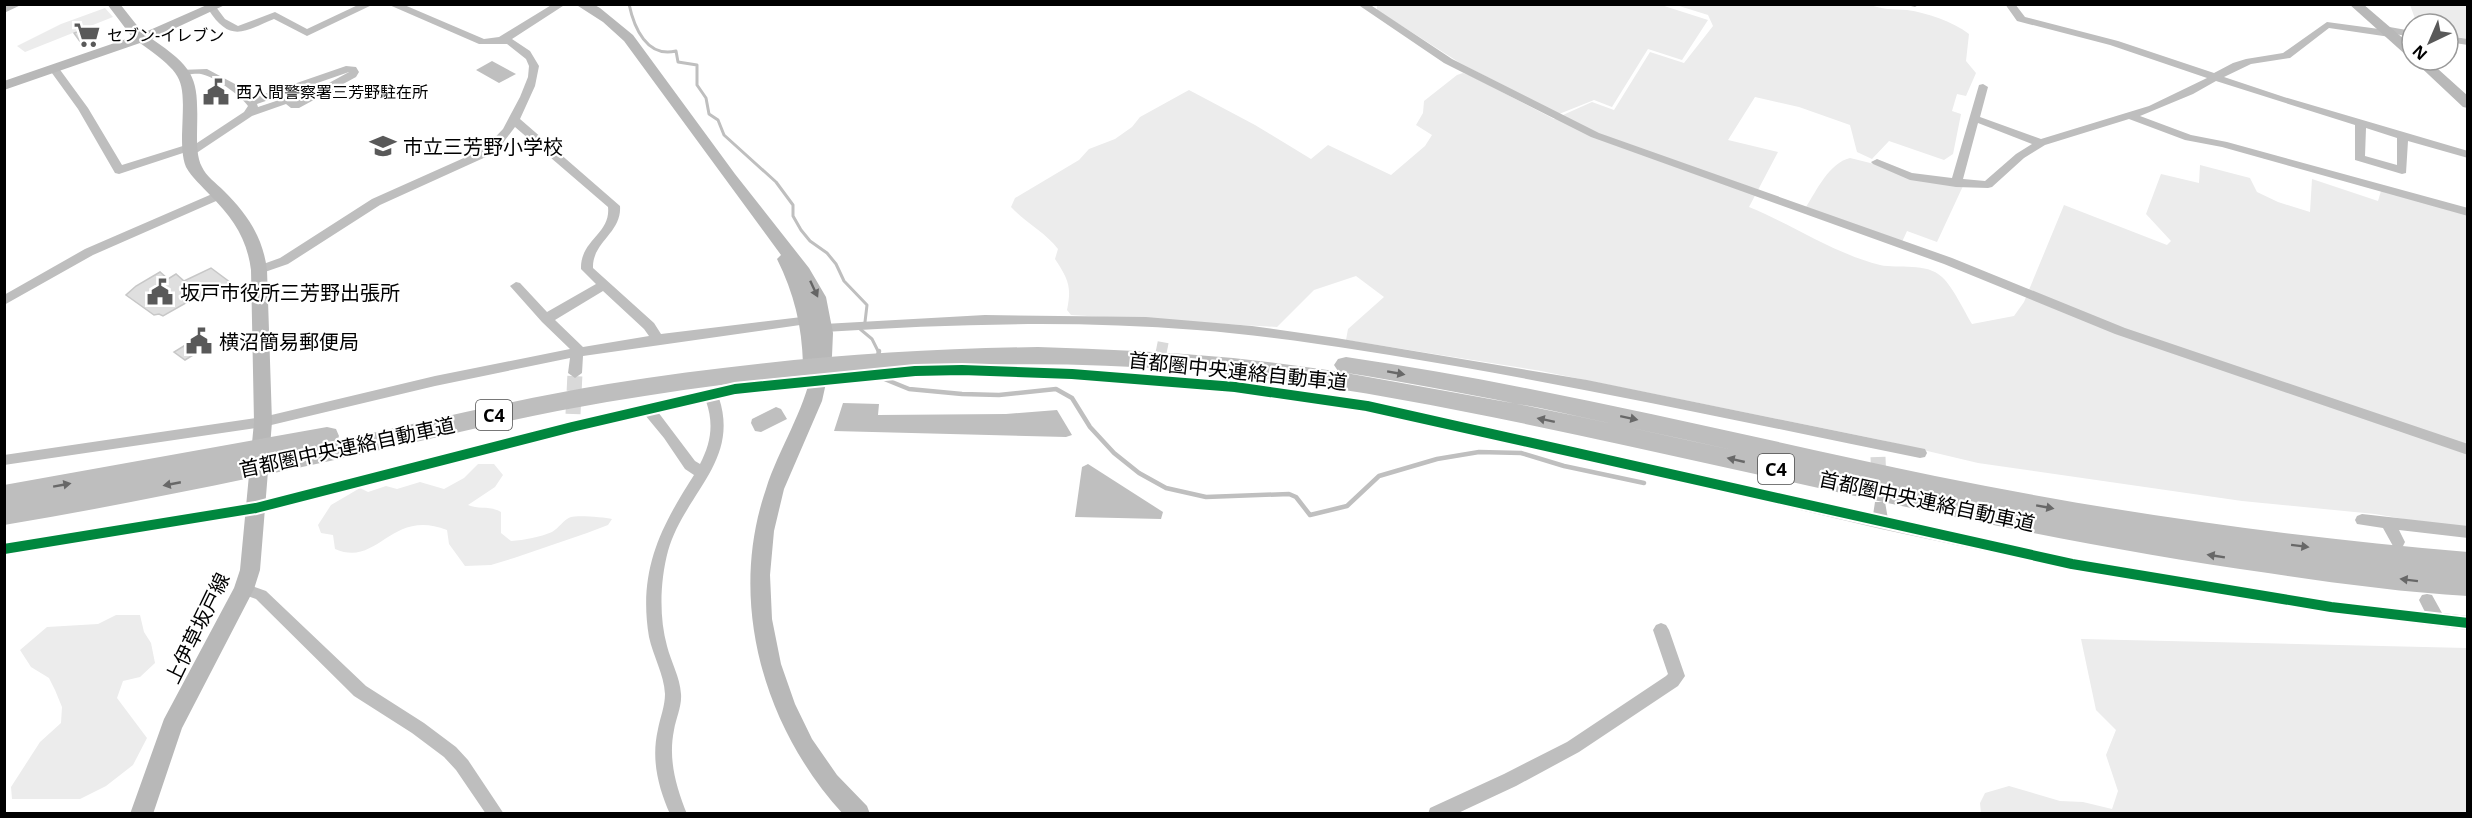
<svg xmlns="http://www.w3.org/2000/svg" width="2472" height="818" viewBox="0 0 2472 818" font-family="'Noto Sans','Noto Sans JP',sans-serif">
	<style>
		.green { fill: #ececec }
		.water { fill: #bfbfbf }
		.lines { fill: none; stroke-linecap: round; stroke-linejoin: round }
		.stream-far1 { stroke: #bfbfbf; stroke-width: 3 }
		.stream { stroke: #bfbfbf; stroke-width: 4.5 }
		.building { fill: #dfdfdf; stroke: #c7c7c7; stroke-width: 1.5 }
		.street-tunnel-far1 { stroke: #d9d9d9; stroke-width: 11; stroke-dasharray: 11 6; stroke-linecap: butt }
		.street-tunnel { stroke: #d9d9d9; stroke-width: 15; stroke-dasharray: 15 8; stroke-linecap: butt }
		.street { fill: #bebebe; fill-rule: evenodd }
		.secondary { fill: #b8b8b8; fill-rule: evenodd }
		.highway { fill: #bebebe; fill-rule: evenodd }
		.cycleway-casing { stroke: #fff; stroke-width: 14 }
		.cycleway { stroke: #00873e; stroke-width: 10 }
		.oneway { fill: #656565 }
		.oneway2 { fill: #686868 }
		.labels { text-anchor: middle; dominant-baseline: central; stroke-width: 4.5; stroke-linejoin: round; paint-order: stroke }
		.far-poi-label { font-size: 16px; fill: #000; stroke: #fff; text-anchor: start }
		.shield { fill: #fff; stroke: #4c4c4c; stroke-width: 1.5 }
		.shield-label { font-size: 18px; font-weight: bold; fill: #000 }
		.poi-label { font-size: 20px; fill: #000; stroke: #fff; text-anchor: start }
		.street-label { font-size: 20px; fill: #000; stroke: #fff }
	</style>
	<rect width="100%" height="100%" fill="#fff"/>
	<path class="green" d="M1658,4l50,16 -26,40 -34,-11 -36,58 -18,-7 -35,14 -99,-51 -83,-53v-5z
		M1869,4c12,6 25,5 38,6 20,3 45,11 62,24l-3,27 10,12 -10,23 -9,-2 -5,17 9,3 -8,40 -9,6 -55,-19 -17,18 -15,-7 -7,-27 -51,-18 -44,-10 -27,43 50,12 -29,55c44,18 84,46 131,58 19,4 46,-3 62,12 11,10 22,34 30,47l42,-8 10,-14 40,-97 103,40 4,-4 -25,-27 15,-40 38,9 1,-18 50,13 7,14 21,10 32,10 2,-33 66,22 3,-10 86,23v316l-92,-16 -133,-13 -264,-38 -97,-23 -340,-69 -195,-31 2,-11 36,-32 -28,-21 -42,14 -37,37 -206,-12 -4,-5c5,-24 1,-31 -12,-51l3,-10c-13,-17 -32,-26 -47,-42l4,-9 64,-38 10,-11 26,-10 17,-12 8,-10 49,-27 66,35 56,34 17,-14 63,30 34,-29 7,-11 -16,-10 7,-12 1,-12 33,-26 6,-2 8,3 83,43 38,-17 22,8 36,-58 34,11 29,-37 -5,-11 -32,-10z
		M2410,5h57v34l-19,-4v-11h-31z
		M105,8l8,9 -88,35 -8,-6 44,-22z
		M1850,158l113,28 -26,56 -30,-11 -5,11 -96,-35c11,-17 23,-44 44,-49z
		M478,464h16l9,11 -8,12 -27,18c11,5 21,0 33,7v21l10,8c14,-1 29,-4 41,-9 7,-4 11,-12 19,-15 6,-2 34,0 41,2l-4,6 -21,8 -73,25 -23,7 -26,1 -16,-22 -2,-14c-57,-22 -68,38 -112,19l-2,-14 -12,-2 -3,-8 13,-20 29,-17 8,4 18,-6 11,3 23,-7 24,7 20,-11z
		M116,615h24l4,17 7,11 4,20 -15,14 -17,4 -6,17 30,40 -14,27 -27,21 -26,13h-68l-1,-12 29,-45 21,-19 1,-16 -7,-17 -6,-12 -18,-11 -11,-17 27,-23 51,-3z
		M2081,639l386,9v165h-486l-1,-10 5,-10 24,-7 51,15 23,1 29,7 6,-18 -12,-36 10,-25 -20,-20z"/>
	<path class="water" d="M492,61l24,13 -17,9 -23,-13z
		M843,403l36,1 -1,11 128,-1 51,-4 15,25 -6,2 -232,-6z
		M776,407l5,2 6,10 -26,13 -6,-1 -4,-8 1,-4z
		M1088,464l75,48 -2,7 -86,-2 7,-50z"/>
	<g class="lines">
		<path class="stream-far1" d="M629,4c5,24 18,54 47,47l2,11 19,3v20l9,13 3,16 9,6 6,15 52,47 17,23v11l8,14 9,11 17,12 9,11 8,17 23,24 -2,17 -5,7 12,10 7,14"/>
		<path class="stream" d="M878,356l1,-5
			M882,378l27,11 53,5 37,1 57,-6 16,9 18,29 24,26 25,20 27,15 40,9 83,-3 7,3 14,18 37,-9 32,-30 58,-17 42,-7 42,1 43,13 80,17"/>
	</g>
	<path class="building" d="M90,27l8,11 -17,5 -7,-10z
		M211,268l20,15 -29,16 -4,-3 -35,20 -4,-2 -5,1 -28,-20 10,-9 24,-14 8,7 8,-5 8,7z
		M200,336l11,8 -26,16 -11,-8z"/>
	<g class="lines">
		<path class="street-tunnel-far1" d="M1161,353l3,-15"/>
		<path class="street-tunnel" d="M1158,371l4,-20
			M573,414l2,-41
			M1878,457l1,26"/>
		<path class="street" d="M8,4h15l-19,9v-7z
			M360,4h14l-67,32 -33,-17c-31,13 -44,24 -66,-10l8,-2 9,12 13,7 37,-14 32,17z
			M387,4h15l82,35 15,-2 54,-33h13l-54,35 18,12 9,15 -4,20 -15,33 100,87c2,27 -28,36 -27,62l61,55 7,11 149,-18 6,4 -2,3 -231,33 -1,17 -7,5 -7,-5 2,-15 -135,28 -172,41 -259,38v-10l259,-38 172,-41 135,-27 -28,-27 -32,-36 6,-4 4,1 27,29 49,-28 -15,-15c-1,-29 30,-35 27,-62l-93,-80 -16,21 -11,8 -108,49 -92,59 -29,10 -6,-4 2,-3 25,-9 92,-59 112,-50 19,-20 17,-32 8,-20 1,-11 -3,-7 -19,-15h-28zM603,291l41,38 5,7 -66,11 -28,-27z
			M1357,4h12l83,55 147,74 353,125 173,70 343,116v11l-353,-121 -171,-70 -353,-127 -147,-74z
			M1903,4h17l-5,3z
			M2005,4h10l10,13 93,24 96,32 19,-10 13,-4 37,-6 44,-31 52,7 5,-3 28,5v6l-17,-3 -5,3 -61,-9 -39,30 -39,6 -27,13 60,20 184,54v7l-60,-17 -2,32 -4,1 -47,-14v-35l-139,-44 -23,13 -53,22 51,19 36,7 241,66v8l-246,-69 -37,-7 -56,-21 -84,26 -21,13 -32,29 -4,1 -32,-1 -46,-7 -37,-16 -2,-2 6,-3 35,14 40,5 27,-93 4,-1 5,3 -8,30 61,22 108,-33 58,-28 -97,-33 -93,-24zM1978,123l54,21 -16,10 -31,27 -22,-2zM2366,128l31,10v27l-32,-9z
			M2448,36l20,3v6l-20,-3z
			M54,66l4,1 30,41 34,57 64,-20h8l50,-33 4,-6c-8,-11 -33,-29 -47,-32 -9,-1 -16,3 -23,-2l1,-2 28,-1 41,22 5,7 93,-32 10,1 3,5 -3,5 -57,31h-8l-5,-4 -34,12 -57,38 -4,1 -5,-3 -67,22 -4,-1 -37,-64 -29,-40zM349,72l-53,29 -8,-4 -30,10 -1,-3z
			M219,191l6,4 -2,3 -130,57 -89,50v-10l81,-46z
			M985,315l161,2 106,9 84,12 251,42 333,68 5,1 2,4 -2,4 -5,1c-153,-31 -305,-64 -459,-91 -87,-15 -176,-30 -264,-37 -125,-10 -249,-6 -373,2l-6,-4 6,-4z
			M962,365l110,4 163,13 132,19 97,20 409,94 2,-13h10l3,17 184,39 95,17 164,26 94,11 -6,-12 3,-5 5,-1 5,1 10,18 26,3v14l-137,-17 -259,-43 -191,-41 -417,-98 -97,-20 -132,-19 -163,-13 -110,-4 -47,1 -180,18 -16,4c21,64 -35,96 -51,153 -8,30 -9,66 -1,95 4,16 13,31 14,48 1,12 -5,24 -7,36 -6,29 2,57 13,84h-17c-12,-27 -19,-55 -12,-85 2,-11 7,-23 7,-35 -1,-20 -12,-38 -16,-57 -11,-66 11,-109 45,-162l-9,-6 -21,-31 -19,-23 -389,99 -252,41v-12l252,-41 391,-99 88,-19 180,-18zM706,401c8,23 5,42 -6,63l-5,-3 -37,-49z
			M2362,514l106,12v12l-69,-8 6,12 -2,4 -5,2 -5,-2 -10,-18 -26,-4 -2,-4 2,-4z
			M244,583l22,8 100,95 58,37 32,24 12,13 36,54h-18l-30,-44 -12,-13 -32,-24 -58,-37 -98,-97 -17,-6 -3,-4 3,-4z
			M1661,623l5,2 3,5 16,46 -7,10 -99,66 -63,34 -60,28h-28l2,-6 74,-34 63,-32 99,-66 2,-2 -15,-44 3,-5z"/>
		<path class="secondary" d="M107,4h13l23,29 66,-29h18l-75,35c47,32 46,41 45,96 0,10 0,23 5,32 4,9 14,16 22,24 23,23 39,46 43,79l5,152 -12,148 -6,19 -72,139 -29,86h-23l34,-95 70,-131 6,-18 14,-148 -3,-152c-4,-32 -19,-53 -41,-75 -8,-9 -18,-17 -24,-28 -4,-10 -4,-22 -4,-32 2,-57 5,-58 -42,-92l-136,47v-9l128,-44z
			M575,4h18l7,4 33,27 102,139 74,94 17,29 7,36 -1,23 -10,45 -38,88 -10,42 -4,44 2,44 9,45 14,40 17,35 25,36 30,31 3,8h-27c-79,-86 -116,-212 -77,-325 13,-41 38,-77 46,-119l-6,-2 -3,-4c-1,-38 -9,-71 -26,-105l4,-4 -157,-214 -21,-19z
			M2349,4h14l49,42v11l-5,-1z
			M2413,60h15l40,36v12l-5,-1z"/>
		<path class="highway" d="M1038,347c65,2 130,5 195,11 170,18 337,57 504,93l-197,-43 -194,-35 -8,-2 -4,-6 4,-6 8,-2c199,29 393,78 589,119 176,36 354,61 533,76v22l-113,-11 113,11v22c-67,-4 -134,-13 -200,-23 -216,-30 -428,-81 -640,-127 -147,-32 -295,-64 -446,-76 -192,-15 -385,0 -575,32 -82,14 -164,34 -245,52 -119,26 -238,51 -358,71v-40l323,-58 9,2 3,7 -2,5c90,-20 180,-42 271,-57 143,-23 285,-35 430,-37z"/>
		<g class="cycleway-casing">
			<path id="cycleway" d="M4,549l252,-41 316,-81 163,-38 180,-18 47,-1 110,4 163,13 132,19 705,158 259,43 137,16"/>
		</g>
		<use href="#cycleway" class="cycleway"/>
	</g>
	<defs><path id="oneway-solid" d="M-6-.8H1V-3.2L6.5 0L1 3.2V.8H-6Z" transform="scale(1.5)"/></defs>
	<use class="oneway" href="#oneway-solid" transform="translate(814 289) rotate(65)"/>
	<g class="oneway2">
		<use href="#oneway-solid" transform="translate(1396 373) rotate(10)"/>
		<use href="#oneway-solid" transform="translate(1629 418) rotate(12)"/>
		<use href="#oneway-solid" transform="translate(1546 420) rotate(-168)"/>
		<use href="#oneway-solid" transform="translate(1736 460) rotate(-167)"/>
		<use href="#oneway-solid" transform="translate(172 484) rotate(169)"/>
		<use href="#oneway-solid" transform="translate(62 485) rotate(-10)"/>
		<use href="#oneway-solid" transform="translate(2045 507) rotate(10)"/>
		<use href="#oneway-solid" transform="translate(2300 546) rotate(7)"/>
		<use href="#oneway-solid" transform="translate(2216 556) rotate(-171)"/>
		<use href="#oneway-solid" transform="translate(2409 580) rotate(-173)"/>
	</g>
	<defs>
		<g id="supermarket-bare" transform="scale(2.07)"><path d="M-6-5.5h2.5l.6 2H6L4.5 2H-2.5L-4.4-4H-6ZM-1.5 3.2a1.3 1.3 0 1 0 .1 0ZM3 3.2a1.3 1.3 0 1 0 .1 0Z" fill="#595959" stroke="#fff" stroke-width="2.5" paint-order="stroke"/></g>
		<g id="civic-bare" transform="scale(2.07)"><path d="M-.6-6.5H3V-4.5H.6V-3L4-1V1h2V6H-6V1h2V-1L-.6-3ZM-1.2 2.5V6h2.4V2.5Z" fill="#595959" stroke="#fff" stroke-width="2.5" paint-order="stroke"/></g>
		<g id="school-bare" transform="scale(2.07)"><path d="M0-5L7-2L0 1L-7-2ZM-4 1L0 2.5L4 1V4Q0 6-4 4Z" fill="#595959" stroke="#fff" stroke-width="2.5" paint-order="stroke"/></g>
	</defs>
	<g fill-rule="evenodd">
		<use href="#supermarket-bare" x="87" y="35"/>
		<use href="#civic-bare" x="216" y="92"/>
		<use href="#school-bare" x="383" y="146"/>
		<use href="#civic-bare" x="160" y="292"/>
		<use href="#civic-bare" x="199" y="341"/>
	</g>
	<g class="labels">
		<g class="far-poi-label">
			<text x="107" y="35">セブン-イレブン</text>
			<text x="236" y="92">西入間警察署三芳野駐在所</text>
		</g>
		<g class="shield">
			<rect x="476" y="400" width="36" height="30" rx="4.5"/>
			<rect x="1758" y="454" width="36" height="30" rx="4.5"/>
		</g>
		<g class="shield-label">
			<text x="494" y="415">C4</text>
			<text x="1776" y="469">C4</text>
		</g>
		<g class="poi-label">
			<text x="403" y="146">市立三芳野小学校</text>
			<text x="180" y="292">坂戸市役所三芳野出張所</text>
			<text x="219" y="341">横沼簡易郵便局</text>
		</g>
		<g class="street-label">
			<text transform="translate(1238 371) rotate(6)">首都圏中央連絡自動車道</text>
			<text transform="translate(347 447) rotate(-12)">首都圏中央連絡自動車道</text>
			<text transform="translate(1927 501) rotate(12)">首都圏中央連絡自動車道</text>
			<text transform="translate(197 628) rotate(-64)">上伊草坂戸線</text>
		</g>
	</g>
	<rect width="2472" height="818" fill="none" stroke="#000000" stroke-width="12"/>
	<g transform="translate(2430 42) rotate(224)"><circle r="28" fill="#ffffff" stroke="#999999" stroke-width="1.5"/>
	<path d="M0-4.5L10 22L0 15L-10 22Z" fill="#595959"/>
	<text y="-9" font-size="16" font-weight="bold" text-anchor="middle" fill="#000000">N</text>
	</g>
</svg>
